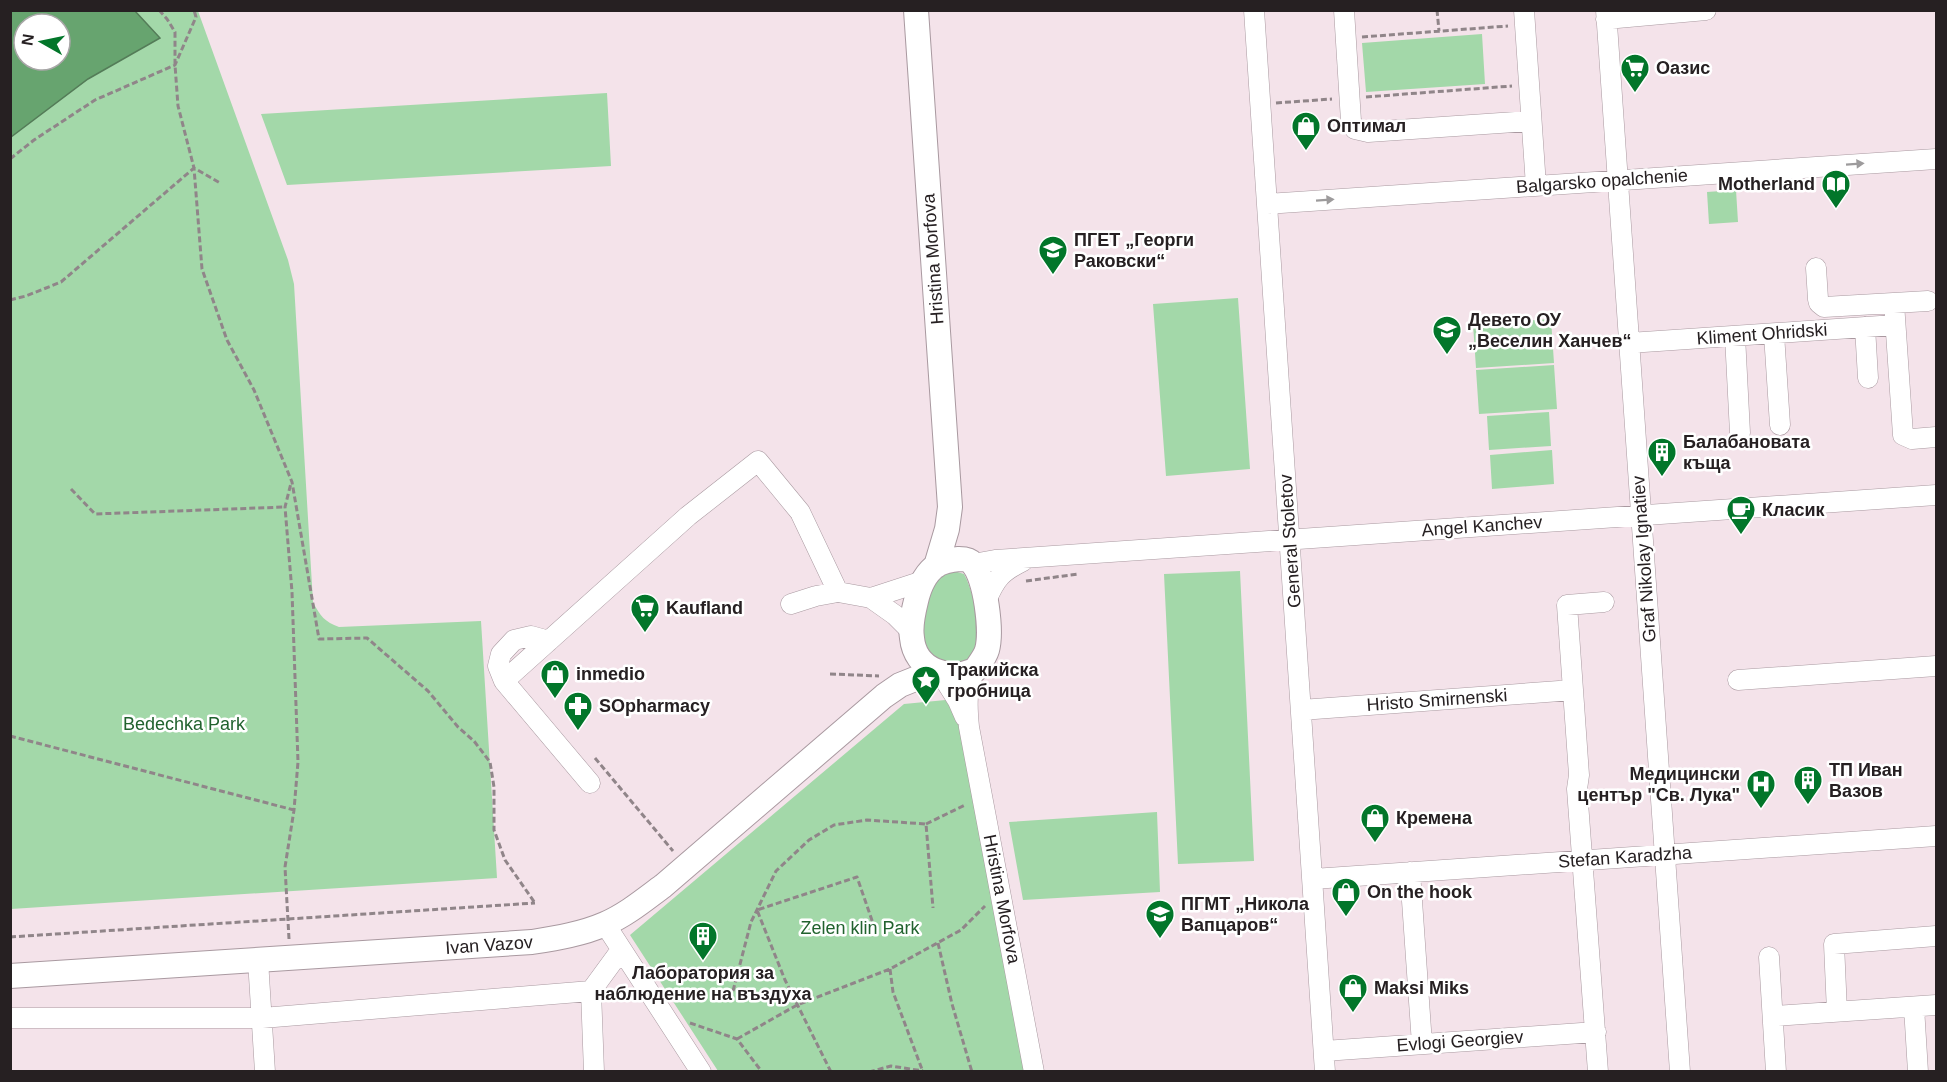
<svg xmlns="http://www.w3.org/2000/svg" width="1947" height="1082" viewBox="0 0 1947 1082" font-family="Arial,sans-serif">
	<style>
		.green { fill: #a3d8a9; fill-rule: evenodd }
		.water { fill: #67a46f; stroke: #547c58; stroke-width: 1.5; fill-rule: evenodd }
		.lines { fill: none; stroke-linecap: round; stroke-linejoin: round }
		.minor-casing { stroke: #a999a0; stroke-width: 21 }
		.major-casing { stroke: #a999a0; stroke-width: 26 }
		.path { stroke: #908589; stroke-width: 3; stroke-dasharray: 6 3; stroke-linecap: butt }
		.minor { stroke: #fff; stroke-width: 20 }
		.major { stroke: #fff; stroke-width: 24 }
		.oneway { fill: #9d9b9c }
		.labels { text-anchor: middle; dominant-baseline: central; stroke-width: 5; stroke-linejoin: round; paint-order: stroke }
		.poi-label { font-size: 18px; font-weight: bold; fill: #262022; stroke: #fff; text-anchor: start }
		.street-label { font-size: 18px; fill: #262022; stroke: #fff }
		.park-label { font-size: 18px; fill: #21622e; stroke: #fff }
	</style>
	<rect width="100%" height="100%" fill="#f4e3ea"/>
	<path class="green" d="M11,11h187l90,249 6,24 19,318c7,14 12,20 26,25l142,-6 16,257 -486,31zM24,24h36v36h-36z
		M1482,34l3,50 -119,8 -4,-49z
		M607,93l4,73 -324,19 -26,-71z
		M1736,190l2,32 -29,2 -2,-32z
		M1238,298l12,171 -84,7 -13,-172z
		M1551,319l3,44 -78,5 -3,-44z
		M1554,365l3,44 -78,5 -3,-44z
		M1549,412l2,34 -62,4 -2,-34z
		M1552,450l2,34 -62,5 -2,-34z
		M954,571l10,3c9,16 20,61 11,77 -4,7 -12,11 -18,14l-24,-4 -12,-25 10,-49 13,-15z
		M1240,571l14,290 -76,3 -14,-290z
		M956,699l80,372h-318l-88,-136 274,-231z
		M1157,812l3,80 -137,8 -14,-78z"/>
	<path class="water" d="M11,10l124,1 25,27 -72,41 -77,58zM24,24h36v36h-36z"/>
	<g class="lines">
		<g class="minor-casing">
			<path id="minor" d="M1254,10l71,1062
				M1344,10l7,111 4,8 13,3 163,-11
				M1524,10l12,176
				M1606,10l74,1062
				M1606,19l100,-9
				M1267,204l669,-45
				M1816,268l2,31 1,4 5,4 104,-6
				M1894,303l9,132 9,4 24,-2
				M1865,327l3,51
				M1774,334l6,91
				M1735,336l5,97
				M1629,343l266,-18
				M973,564l22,-4 941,-65
				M871,598l24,17 16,16
				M986,601c10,-23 15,-29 37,-40
				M791,604l25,-8 22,-4 33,6 52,-17
				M975,670c-9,20 -8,36 -6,57l65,345
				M941,674l17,27 7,16
				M1738,680l198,-14
				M504,681l-6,-15 3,-12 13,-14 17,-4 18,5
				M1301,710l272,-20
				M590,783l-86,-102 184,-165 70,-55 42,51 38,80
				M1410,872l12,172
				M1313,879l623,-43
				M605,924l96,148
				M1769,957l7,115
				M258,960l7,112
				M1914,1007l4,65
				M1837,1012l-3,-68 102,-8
				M1773,1016l163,-11
				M10,1018h252l329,-27
				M1324,1051l272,-19
				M594,1072l-3,-81 30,-41
				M1598,1072l-21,-283 2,-14 -12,-170 37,-3"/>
		</g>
		<g class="major-casing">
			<path id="major" d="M916,10l34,497 -3,22 -11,37
				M959,559c4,0 10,0 13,4 14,14 20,69 15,87 -2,7 -8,14 -12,20 -27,11 -60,0 -63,-32 -2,-12 1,-25 4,-37 3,-13 9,-28 21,-36 6,-4 14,-5 22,-6z
				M10,976l522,-34c25,-4 50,-8 73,-18 21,-9 39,-24 58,-38l221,-190 16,-11 35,-14"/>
		</g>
		<path class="path" d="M159,10l8,9 8,13v33l3,41 16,62 8,101 25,71 27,50 38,92 27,157 48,-1 61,53 30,36 16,14 16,21 4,25v43l11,30 30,43
			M1437,10l2,21
			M1362,37l146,-11
			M1366,97l146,-11
			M1276,103l56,-4
			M10,159l24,-19 61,-40 80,-35 21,-48 -2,-7
			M10,300l16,-4 35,-14 133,-114 26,15
			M71,489l24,25 190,-7
			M1026,581l52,-7
			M830,674l49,2
			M10,736l284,74
			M595,758l78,93
			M926,824l39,-19
			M10,937l525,-34
			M289,939l-4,-72 9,-57 4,-48 -6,-170 -7,-85 6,-24
			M938,943l14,61 20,68
			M890,969l3,23 30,80
			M733,991l18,-69 25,-51 33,-31 25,-15 33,-5 59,4 7,84
			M690,1023l47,16 25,33
			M737,1039l60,-34 93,-36 71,-39 24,-24
			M831,1072l-46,-92 -28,-70 100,-33 18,52
			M869,1072l22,-6 32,5"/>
		<use href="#minor" class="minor"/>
		<use href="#major" class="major"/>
	</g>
	<defs><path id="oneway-solid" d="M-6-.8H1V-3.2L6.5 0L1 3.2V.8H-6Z" transform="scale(1.5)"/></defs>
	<g class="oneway">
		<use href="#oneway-solid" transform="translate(1855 164) rotate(-4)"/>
		<use href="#oneway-solid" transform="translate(1325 200) rotate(-4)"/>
	</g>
	<defs>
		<g id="supermarket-pin" transform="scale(1.5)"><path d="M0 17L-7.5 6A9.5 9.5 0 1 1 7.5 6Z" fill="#02762a" stroke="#fff"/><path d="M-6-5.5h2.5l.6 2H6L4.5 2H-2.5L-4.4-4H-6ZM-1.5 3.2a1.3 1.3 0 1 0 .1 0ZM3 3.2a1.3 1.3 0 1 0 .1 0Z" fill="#fff"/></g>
		<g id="shop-pin" transform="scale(1.5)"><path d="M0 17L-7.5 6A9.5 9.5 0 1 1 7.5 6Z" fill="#02762a" stroke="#fff"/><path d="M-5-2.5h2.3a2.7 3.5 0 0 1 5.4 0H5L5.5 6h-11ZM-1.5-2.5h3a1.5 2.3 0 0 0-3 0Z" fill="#fff"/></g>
		<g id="library-pin" transform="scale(1.5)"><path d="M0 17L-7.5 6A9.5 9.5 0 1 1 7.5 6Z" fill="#02762a" stroke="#fff"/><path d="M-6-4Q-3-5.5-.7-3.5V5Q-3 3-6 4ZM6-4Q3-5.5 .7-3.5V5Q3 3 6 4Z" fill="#fff"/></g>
		<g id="school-pin" transform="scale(1.5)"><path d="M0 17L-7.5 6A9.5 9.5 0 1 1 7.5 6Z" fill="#02762a" stroke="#fff"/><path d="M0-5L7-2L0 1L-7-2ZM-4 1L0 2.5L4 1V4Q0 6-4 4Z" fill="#fff"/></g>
		<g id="building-pin" transform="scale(1.5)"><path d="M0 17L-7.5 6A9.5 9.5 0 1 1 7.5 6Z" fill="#02762a" stroke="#fff"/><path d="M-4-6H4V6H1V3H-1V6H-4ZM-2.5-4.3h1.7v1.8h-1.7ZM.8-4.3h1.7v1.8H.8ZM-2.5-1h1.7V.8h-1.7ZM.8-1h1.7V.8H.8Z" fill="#fff"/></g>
		<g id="cafe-pin" transform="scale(1.5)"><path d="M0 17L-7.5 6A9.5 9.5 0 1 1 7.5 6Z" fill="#02762a" stroke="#fff"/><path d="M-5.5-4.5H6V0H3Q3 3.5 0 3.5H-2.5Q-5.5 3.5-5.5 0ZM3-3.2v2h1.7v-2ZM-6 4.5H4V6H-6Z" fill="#fff"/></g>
		<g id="sight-pin" transform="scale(1.5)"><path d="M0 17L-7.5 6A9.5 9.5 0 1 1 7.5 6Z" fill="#02762a" stroke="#fff"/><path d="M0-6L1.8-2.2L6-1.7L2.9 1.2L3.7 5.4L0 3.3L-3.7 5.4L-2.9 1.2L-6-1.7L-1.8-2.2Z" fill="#fff"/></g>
		<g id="pharmacy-pin" transform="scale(1.5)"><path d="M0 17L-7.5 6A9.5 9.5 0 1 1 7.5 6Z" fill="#02762a" stroke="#fff"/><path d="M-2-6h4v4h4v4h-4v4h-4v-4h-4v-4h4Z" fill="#fff"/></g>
		<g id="hospital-pin" transform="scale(1.5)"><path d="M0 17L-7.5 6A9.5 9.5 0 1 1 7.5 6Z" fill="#02762a" stroke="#fff"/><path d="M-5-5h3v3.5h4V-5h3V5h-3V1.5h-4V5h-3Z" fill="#fff"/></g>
	</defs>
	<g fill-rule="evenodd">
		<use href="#supermarket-pin" x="1635" y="68"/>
		<use href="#shop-pin" x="1306" y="126"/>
		<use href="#library-pin" x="1836" y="184"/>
		<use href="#school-pin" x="1053" y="250"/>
		<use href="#school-pin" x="1447" y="330"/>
		<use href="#building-pin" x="1662" y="452"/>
		<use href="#cafe-pin" x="1741" y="510"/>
		<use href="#supermarket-pin" x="645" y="608"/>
		<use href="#shop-pin" x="555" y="674"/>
		<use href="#sight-pin" x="926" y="680"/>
		<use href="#pharmacy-pin" x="578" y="706"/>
		<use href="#building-pin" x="1808" y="780"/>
		<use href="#hospital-pin" x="1761" y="784"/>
		<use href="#shop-pin" x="1375" y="818"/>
		<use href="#shop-pin" x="1346" y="892"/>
		<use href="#school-pin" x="1160" y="914"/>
		<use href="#building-pin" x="703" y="936"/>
		<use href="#shop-pin" x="1353" y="988"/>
	</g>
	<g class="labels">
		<g class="poi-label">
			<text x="1656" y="68">Оазис</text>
			<text x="1327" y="126">Оптимал</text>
			<text x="1815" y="184" text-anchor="end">Motherland</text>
			<text x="1074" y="240">ПГЕТ „Георги<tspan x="1074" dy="21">Раковски“</tspan></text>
			<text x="1468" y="320">Девето ОУ<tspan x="1468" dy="21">„Веселин Ханчев“</tspan></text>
			<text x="1683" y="442">Балабановата<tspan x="1683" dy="21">къща</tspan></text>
			<text x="1762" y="510">Класик</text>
			<text x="666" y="608">Kaufland</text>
			<text x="947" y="670">Тракийска<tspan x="947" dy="21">гробница</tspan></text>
			<text x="576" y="674">inmedio</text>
			<text x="599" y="706">SOpharmacy</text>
			<text x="1829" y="770">ТП Иван<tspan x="1829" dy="21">Вазов</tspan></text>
			<text x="1740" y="774" text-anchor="end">Медицински<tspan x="1740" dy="21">център "Св. Лука"</tspan></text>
			<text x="1396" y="818">Кремена</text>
			<text x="1367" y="892">On the hook</text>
			<text x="1181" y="904">ПГМТ „Никола<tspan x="1181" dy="21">Вапцаров“</tspan></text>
			<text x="703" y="973" text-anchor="middle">Лаборатория за<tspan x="703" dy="21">наблюдение на въздуха</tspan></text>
			<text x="1374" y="988">Maksi Miks</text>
		</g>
		<g class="street-label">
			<text transform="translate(1602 181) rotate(-4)">Balgarsko opalchenie</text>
			<text transform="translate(933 259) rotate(-94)">Hristina Morfova</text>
			<text transform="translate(1762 334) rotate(-4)">Kliment Ohridski</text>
			<text transform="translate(1482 526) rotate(-4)">Angel Kanchev</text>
			<text transform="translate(1290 541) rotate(-94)">General Stoletov</text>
			<text transform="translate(1644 559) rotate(-94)">Graf Nikolay Ignatiev</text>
			<text transform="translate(1437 700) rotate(-4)">Hristo Smirnenski</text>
			<text transform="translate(1625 857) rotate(-4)">Stefan Karadzha</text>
			<text transform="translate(1002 899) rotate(79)">Hristina Morfova</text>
			<text transform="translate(489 945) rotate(-4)">Ivan Vazov</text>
			<text transform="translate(1460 1041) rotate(-4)">Evlogi Georgiev</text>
		</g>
		<g class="park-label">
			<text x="184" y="724">Bedechka Park</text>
			<text x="860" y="928">Zelen klin Park</text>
		</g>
	</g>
	<rect width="1947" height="1082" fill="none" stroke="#262022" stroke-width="24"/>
	<g transform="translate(42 42) rotate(279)"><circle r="28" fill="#ffffff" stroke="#a8a6a7" stroke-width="1.5"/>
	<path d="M0-4.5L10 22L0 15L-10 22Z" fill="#02762a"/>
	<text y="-9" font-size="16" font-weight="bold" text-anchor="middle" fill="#262022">N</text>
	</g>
</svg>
